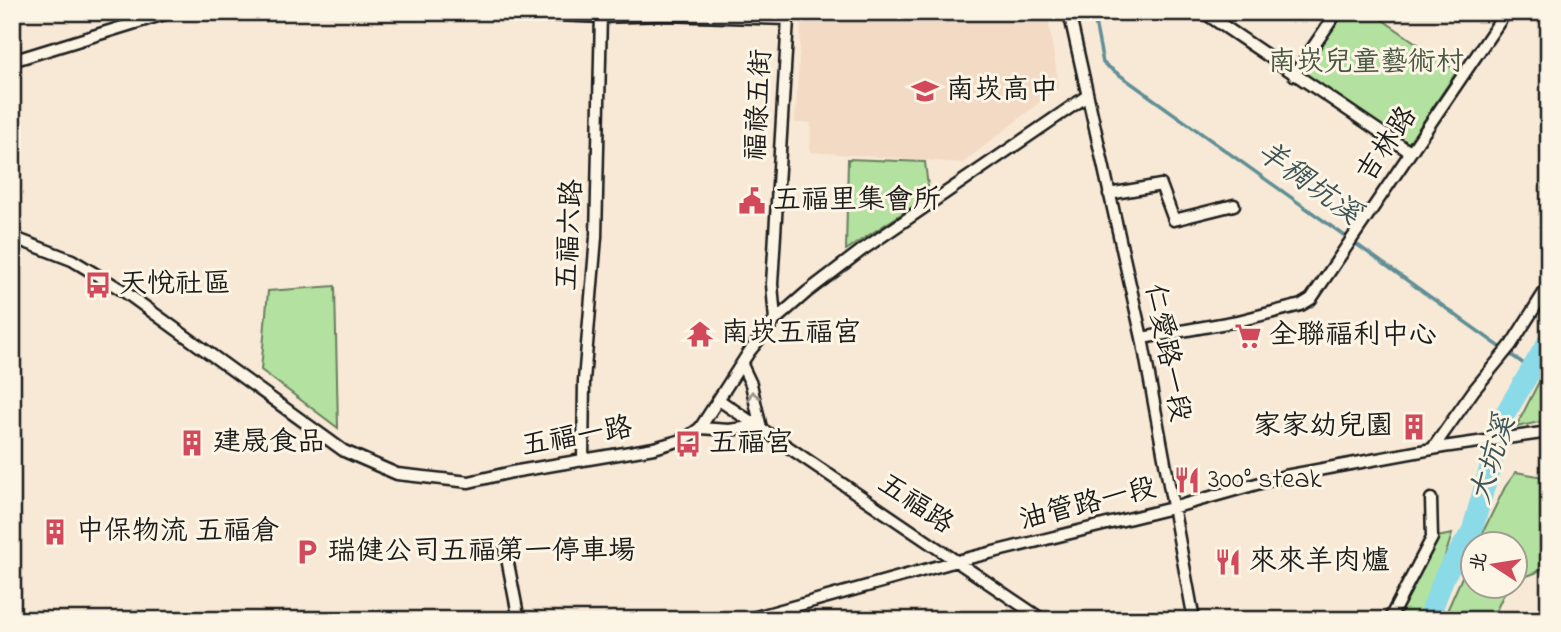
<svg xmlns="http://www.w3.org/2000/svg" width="1561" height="632" viewBox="0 0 1561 632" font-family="'Indie Flower','LXGW WenKai TC',sans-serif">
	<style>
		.built { fill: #f3dac4 }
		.green { fill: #b3e19f; stroke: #687e5e; stroke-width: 2 }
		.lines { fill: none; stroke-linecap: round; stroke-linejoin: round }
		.stream { stroke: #5f8e96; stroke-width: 3.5 }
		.river { stroke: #8bdae8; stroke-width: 21 }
		.minor-casing { stroke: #1c1c1c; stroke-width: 15 }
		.minor { stroke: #fcf5e5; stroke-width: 10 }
		.oneway { stroke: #97938b }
		.labels { text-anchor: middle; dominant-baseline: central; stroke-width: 6; stroke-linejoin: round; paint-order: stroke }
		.park-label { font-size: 28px; fill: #495743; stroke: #fcf5e5 }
		.poi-label { font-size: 28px; fill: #1c1c1c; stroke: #fcf5e5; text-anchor: start }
		.street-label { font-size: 28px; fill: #1c1c1c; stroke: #fcf5e5 }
		.water-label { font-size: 30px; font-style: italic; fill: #3d5559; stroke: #fcf5e5 }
	</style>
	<rect width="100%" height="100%" fill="#f8e9d6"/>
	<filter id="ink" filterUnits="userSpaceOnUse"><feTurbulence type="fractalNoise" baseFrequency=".0143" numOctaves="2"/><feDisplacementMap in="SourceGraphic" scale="14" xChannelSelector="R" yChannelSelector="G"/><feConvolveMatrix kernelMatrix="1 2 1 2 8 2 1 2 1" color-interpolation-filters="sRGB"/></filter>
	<g filter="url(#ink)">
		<path class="built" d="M802,12h245l12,75 -96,76 -153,-11 1,-29h-16z"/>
		<path class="green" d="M1342,12h29l86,59 -50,75 -106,-72z
			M848,159l77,3 4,34 -83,54z
			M335,286l3,142 -77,-58 7,-79z
			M1549,362v58l-33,7z
			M1516,472l33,6v86l-14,9 -19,7v-36h-39l28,-57z
			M1452,534l-27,86h-36l43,-82z
			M1473,552l1,34 33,1 -11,24 1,9h-54z"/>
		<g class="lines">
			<path class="stream" d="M1093,12l10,51 428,306"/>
			<path class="river" d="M1428,620l17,-45 27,-44 33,-117 44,-74"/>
			<g class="minor-casing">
				<path id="minor" d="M490,12l111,5 64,-2 123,4 -16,265 3,36
					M1069,12l73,326 52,282
					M1203,12l207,140
					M12,61l159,-49
					M1294,75l43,-63
					M1109,194l52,-9 13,35 60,-15
					M12,237l60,23 50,30 222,161 53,23 72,8 43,-10 142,-24 31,-9 15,-11 49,-76 26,-32 32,-28 55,-42 225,-154
					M1142,338l96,-17 63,-16 10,-6 195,-287
					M742,365l9,19 10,44
					M719,400l324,220
					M700,428l29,2 29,-4
					M1433,448l41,-58 37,-45 38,-60
					M583,460l1,-79 12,-144 5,-224
					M505,548l14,72
					M745,620l212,-59 215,-53 113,-32 158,-29 106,-15
					M1389,620l43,-82 -1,-39"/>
			</g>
			<use href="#minor" class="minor"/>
		</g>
		<defs><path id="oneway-chevron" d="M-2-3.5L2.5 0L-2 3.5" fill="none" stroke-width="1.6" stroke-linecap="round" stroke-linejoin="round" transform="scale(1.75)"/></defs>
		<use class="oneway" href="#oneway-chevron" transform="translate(753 396) rotate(-104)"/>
	</g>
	<defs>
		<g id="school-bare" transform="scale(2.1)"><path d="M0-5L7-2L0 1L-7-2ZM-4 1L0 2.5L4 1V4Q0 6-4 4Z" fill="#d1495b" stroke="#fcf5e5" stroke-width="2.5" paint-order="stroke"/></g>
		<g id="civic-bare" transform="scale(2.1)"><path d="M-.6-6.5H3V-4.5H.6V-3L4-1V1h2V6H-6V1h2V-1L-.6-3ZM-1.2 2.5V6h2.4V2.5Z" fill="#d1495b" stroke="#fcf5e5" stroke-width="2.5" paint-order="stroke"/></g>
		<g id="bus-bare" transform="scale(2.1)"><path d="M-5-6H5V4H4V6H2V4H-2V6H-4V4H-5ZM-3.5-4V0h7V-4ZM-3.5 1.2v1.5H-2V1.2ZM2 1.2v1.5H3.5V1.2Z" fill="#d1495b" stroke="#fcf5e5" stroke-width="2.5" paint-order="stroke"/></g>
		<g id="temple-bare" transform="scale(2.1)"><path d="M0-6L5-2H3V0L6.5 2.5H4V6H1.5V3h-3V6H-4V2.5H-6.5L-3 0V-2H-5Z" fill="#d1495b" stroke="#fcf5e5" stroke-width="2.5" paint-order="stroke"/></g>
		<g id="supermarket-bare" transform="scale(2.1)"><path d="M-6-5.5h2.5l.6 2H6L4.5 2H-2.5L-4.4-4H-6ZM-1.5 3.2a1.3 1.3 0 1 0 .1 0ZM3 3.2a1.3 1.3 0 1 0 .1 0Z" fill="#d1495b" stroke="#fcf5e5" stroke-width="2.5" paint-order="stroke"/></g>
		<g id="building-bare" transform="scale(2.1)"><path d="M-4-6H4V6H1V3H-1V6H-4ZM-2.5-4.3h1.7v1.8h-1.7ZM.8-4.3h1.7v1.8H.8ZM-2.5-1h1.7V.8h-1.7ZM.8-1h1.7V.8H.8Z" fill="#d1495b" stroke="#fcf5e5" stroke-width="2.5" paint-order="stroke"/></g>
		<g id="restaurant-bare" transform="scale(2.1)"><path d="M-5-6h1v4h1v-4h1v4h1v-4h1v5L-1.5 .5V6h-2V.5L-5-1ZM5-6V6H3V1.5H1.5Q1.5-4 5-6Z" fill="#d1495b" stroke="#fcf5e5" stroke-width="2.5" paint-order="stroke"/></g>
		<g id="parking-bare" transform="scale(2.1)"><path d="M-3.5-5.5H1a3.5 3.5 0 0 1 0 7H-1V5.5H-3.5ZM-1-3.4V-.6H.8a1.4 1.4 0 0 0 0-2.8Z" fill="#d1495b" stroke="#fcf5e5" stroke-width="2.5" paint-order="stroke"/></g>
	</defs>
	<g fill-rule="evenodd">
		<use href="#school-bare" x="925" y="91"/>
		<use href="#civic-bare" x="752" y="201"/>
		<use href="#bus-bare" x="98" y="285"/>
		<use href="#temple-bare" x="700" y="334"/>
		<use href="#supermarket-bare" x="1248" y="336"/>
		<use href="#building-bare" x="1414" y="427"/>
		<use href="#building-bare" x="192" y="443"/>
		<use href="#bus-bare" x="688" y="444"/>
		<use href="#restaurant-bare" x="1187" y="480"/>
		<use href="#building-bare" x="55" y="532"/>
		<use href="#parking-bare" x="307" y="552"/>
		<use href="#restaurant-bare" x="1228" y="562"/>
	</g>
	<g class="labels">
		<g class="park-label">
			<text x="1366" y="63">南崁兒童藝術村</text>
		</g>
		<g class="poi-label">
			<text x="946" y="91">南崁高中</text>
			<text x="773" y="201">五福里集會所</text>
			<text x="119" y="285">天悅社區</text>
			<text x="721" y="334">南崁五福宮</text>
			<text x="1269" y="336">全聯福利中心</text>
			<text x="1393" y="427" text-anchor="end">家家幼兒園</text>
			<text x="213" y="443">建晟食品</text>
			<text x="709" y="444">五福宮</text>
			<text x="1208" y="480">300° steak</text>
			<text x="76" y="532">中保物流 五福倉</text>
			<text x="328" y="552">瑞健公司五福第一停車場</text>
			<text x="1249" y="562">來來羊肉爐</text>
		</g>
		<g class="street-label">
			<text transform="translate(760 105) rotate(-87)">福祿五街</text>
			<text transform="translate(1388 145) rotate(-56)">吉林路</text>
			<text transform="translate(571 235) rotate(-87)">五福六路</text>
			<text transform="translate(1166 353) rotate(79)">仁愛路一段</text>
			<text transform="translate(577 438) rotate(-10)">五福一路</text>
			<text transform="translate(915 505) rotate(34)">五福路</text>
			<text transform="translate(1088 505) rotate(-14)">油管路一段</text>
		</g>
		<g class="water-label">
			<text transform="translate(1308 184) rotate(36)">羊稠坑溪</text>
			<text transform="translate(1494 460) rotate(-73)">大坑溪</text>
		</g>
	</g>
	<rect width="1561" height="632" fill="none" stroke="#fcf5e5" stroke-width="42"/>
	<rect x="21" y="21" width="1519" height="590" fill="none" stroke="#1c1c1c" stroke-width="2.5" filter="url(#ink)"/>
	<g transform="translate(1494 565) rotate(282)"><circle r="33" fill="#fcf5e5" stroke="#a29e95" stroke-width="2"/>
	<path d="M0-5L12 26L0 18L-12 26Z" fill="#d1495b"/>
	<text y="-10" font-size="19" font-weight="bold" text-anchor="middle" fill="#1c1c1c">北</text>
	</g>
</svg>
